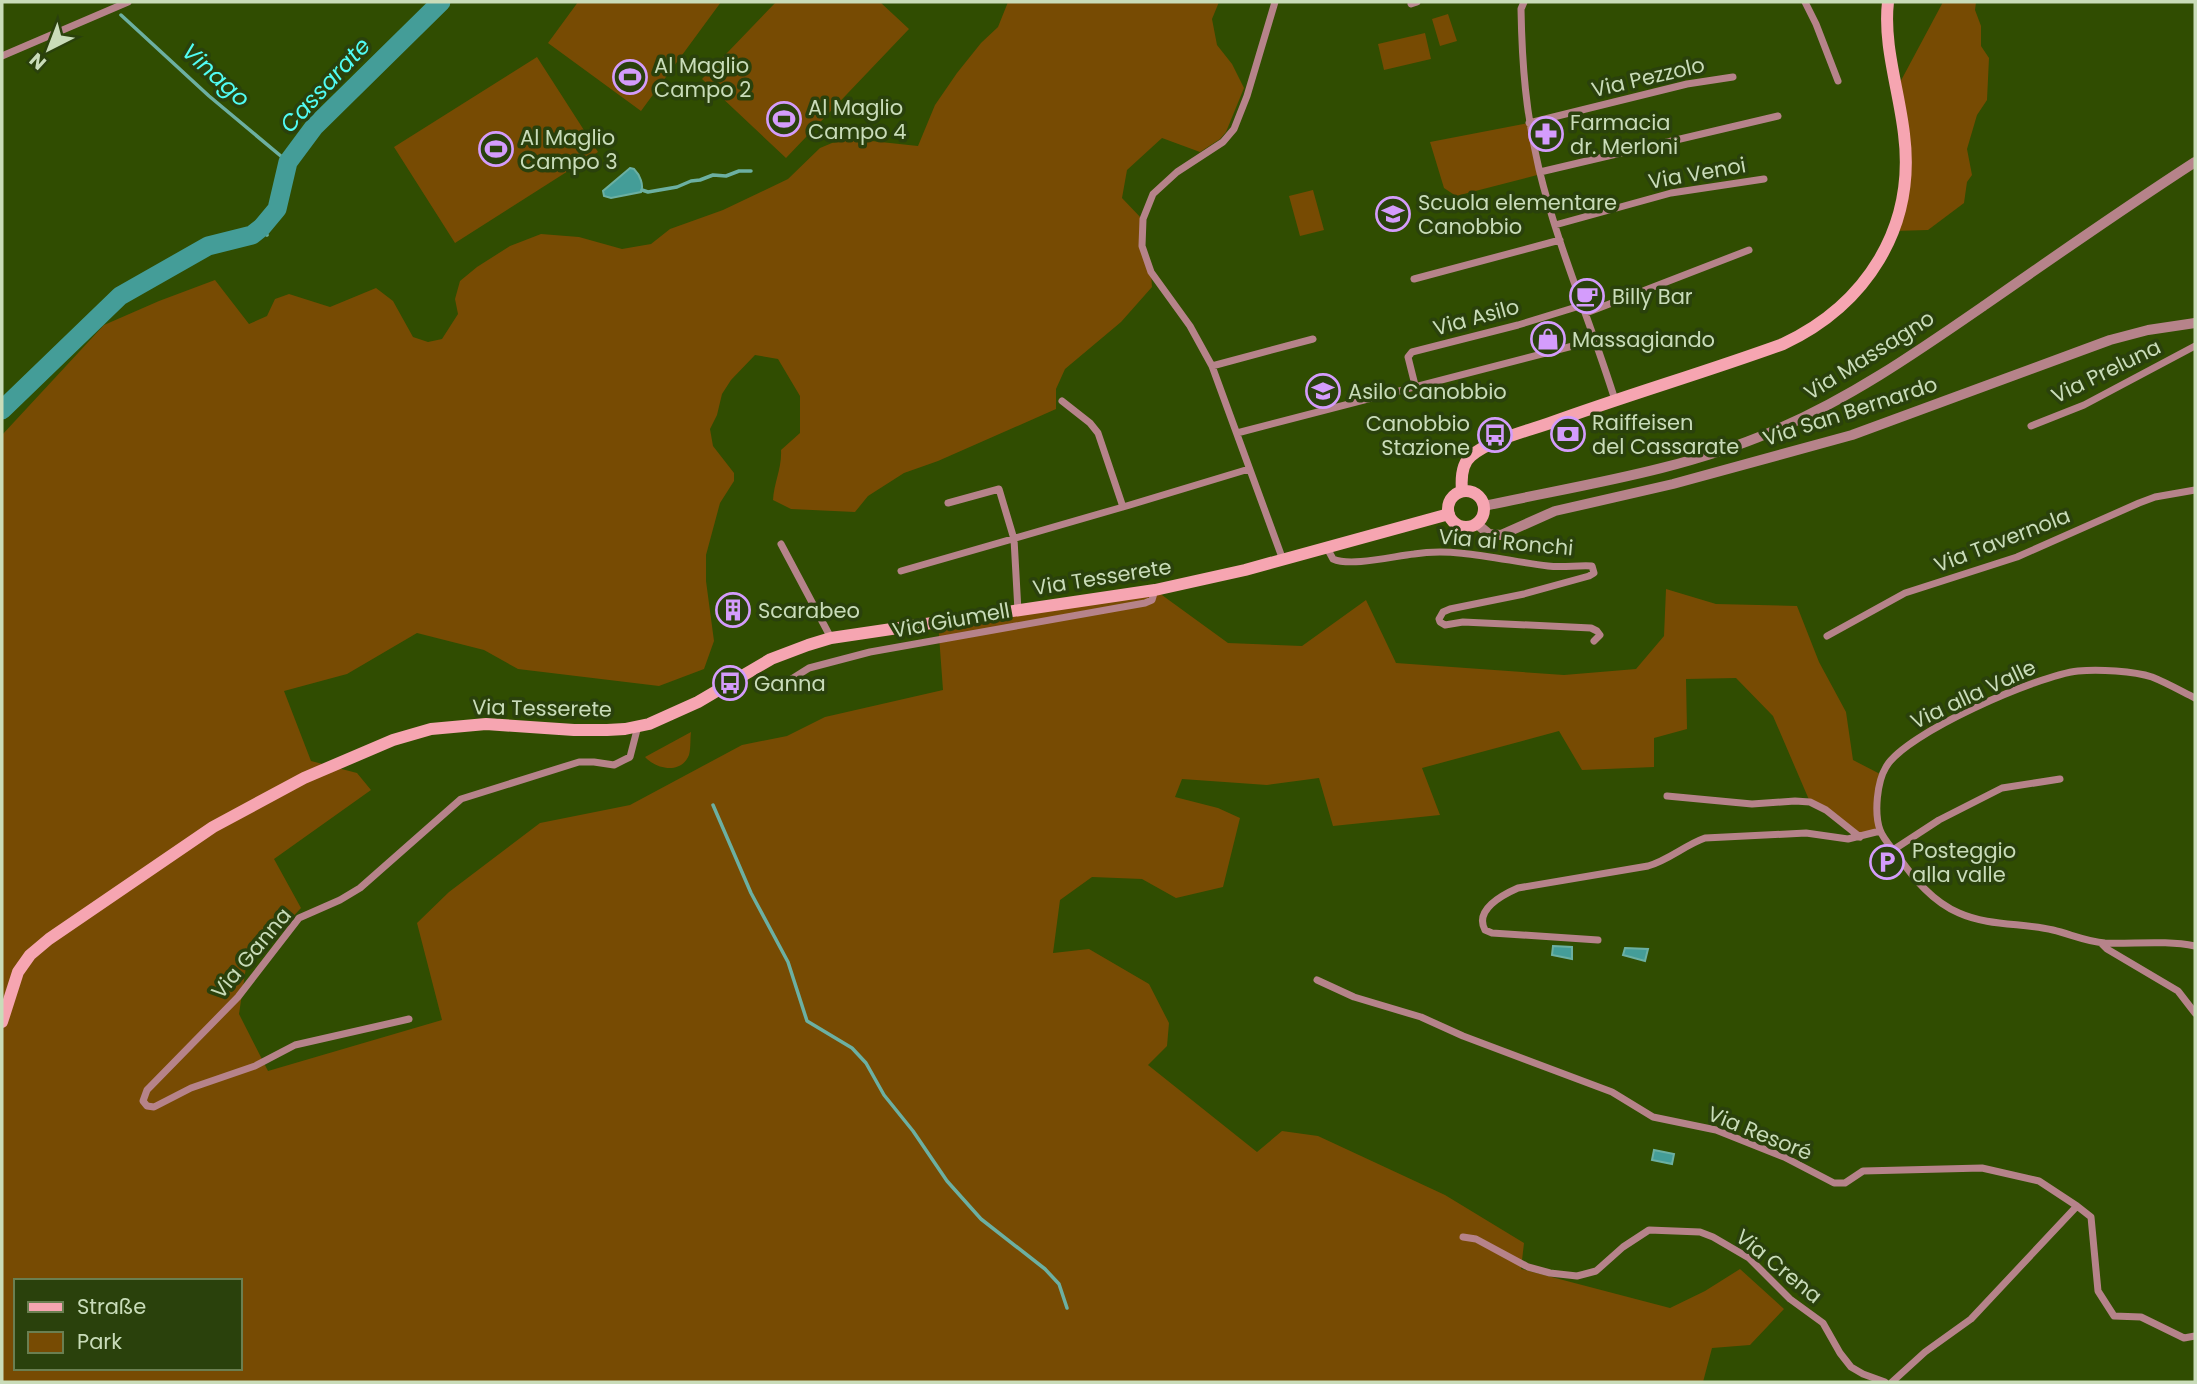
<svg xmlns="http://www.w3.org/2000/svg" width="2197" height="1384" viewBox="0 0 2197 1384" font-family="Poppins,sans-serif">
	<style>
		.green { fill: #774b03; fill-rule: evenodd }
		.water { fill: #449d98; stroke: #6cb0a2; stroke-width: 2 }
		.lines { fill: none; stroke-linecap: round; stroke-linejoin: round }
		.stream { stroke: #6cb0a2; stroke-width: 3.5 }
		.river { stroke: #449d98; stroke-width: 19 }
		.minor { stroke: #b6838a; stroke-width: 7 }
		.tertiary { stroke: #b6838a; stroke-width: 10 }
		.secondary { stroke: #f6a5b1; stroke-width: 12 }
		.labels { text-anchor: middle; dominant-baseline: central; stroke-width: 7; stroke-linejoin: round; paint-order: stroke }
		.poi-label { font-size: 21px; fill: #c9dcb9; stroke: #2a410c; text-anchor: start }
		.street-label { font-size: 21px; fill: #c9dcb9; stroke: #2a410c }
		.water-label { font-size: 23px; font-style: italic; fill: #51fcf4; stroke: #2a410c }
	</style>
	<rect width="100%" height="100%" fill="#304d01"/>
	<path class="green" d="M578,2h143l-80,109 -93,-68z
		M776,2h104l29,27 -123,129 -84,-79z
		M1008,2h211l-7,17 5,26 15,19 12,24 -18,44 -6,7 -20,13 -38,-14 -35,32 -5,28 20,21v25l9,28 1,15 -31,35 -56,47 -9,20v20l-118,52 -34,12 -36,23 -13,16 -64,-3 -18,-9c1,-18 9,-32 8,-50l19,-17v-37l-22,-37 -23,-4 -24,25 -9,14 -5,21 -7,14 3,17 21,27v8l-14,22 -14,52v26l8,60 -10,28 -45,17 -141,-17 -34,-19 -67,-17 -70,41 -63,17 27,70 46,12 14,17 -97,69 27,49 -55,59 -7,47 29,57 174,-51 -25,-97 32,-31 91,-69 90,-18 112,-60 45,-9 38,-19 118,-27 -5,-68 217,-32 73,53 74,3 64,-46 30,63 168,12 72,-6 28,-33 2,-47 50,15 81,2 22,56 27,50 7,48 29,15 -4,27 2,29 -20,6 -50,-35 -37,-86 -37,-38 -50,1 1,50 -33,9v29l-72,3 -23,-39 -137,37 18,47 -107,11 -14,-48 -52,7 -85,-6 -7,18 43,11 22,10 -17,69 -47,11 -34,-19 -50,-2 -32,23 -7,53 36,-4 60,35 20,39 -2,23 -19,19 109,87 25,-21 36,5 127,59 79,48 -3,26 149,39 35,-17 35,-22 44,40 -34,36 -38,3 -9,34h-1701v-947l102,-110 55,-24 56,-21 34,44 18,-8 8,-17 14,-5 41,13 46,-19 17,13 20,36 15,5 14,-3 16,-25 -3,-15 5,-18 17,-14 33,-21 31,-12 38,3 43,12 29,-5 19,-15 53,-19 65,-31 32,-31 12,-5 21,-4 65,7 17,-41 22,-32 24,-30 17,-16zM16,1281h224v87h-224z
		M1943,2h33l-1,8 6,16v20l8,12 -2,42 -10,15 -10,34 5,26 -5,7 -3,21 -36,27 -35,1 11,-42 -7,-101z
		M1448,14l9,27 -17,5 -8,-27z
		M1425,33l6,26 -47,11 -6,-26z
		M537,57l61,95 -143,91 -61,-96z
		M1529,123l12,51 -85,22 -12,-8 -14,-46z
		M1313,190l11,40 -24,6 -11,-40z
		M691,732c-1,7 0,16 -2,23 -8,20 -33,14 -44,2z"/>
	<path class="water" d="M630,168l4,1c6,6 10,16 7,23l-30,6 -7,-2 -1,-5z
		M1553,946l19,1v12l-20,-4z
		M1625,948l23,1 -3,12 -22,-6z
		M1654,1150l20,4 -2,10 -20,-4z"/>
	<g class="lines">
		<path class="stream" d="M121,15l88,81 79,66
			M642,190l6,2 29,-5 14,-6 9,-1 13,-5 13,1 13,-5h12
			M262,227l5,8
			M713,805l38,88 37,69 19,59 45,27 14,15 18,32 29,36 34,50 34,38 64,50 14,15 8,24"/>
		<path class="river" d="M2,410l118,-114 88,-50 44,-11 10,-8 15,-18 11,-47 26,-35 127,-125"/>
		<path class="minor" d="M1275,2l-28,94 -13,33 -11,13 -46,30 -24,22 -10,25 -1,27 9,26 39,54 22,40 71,194
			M1524,2l-3,7c1,57 5,105 18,160 19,79 52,154 76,231
			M1805,2l11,22 22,57
			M1411,4l6,-2
			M2,56l126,-54
			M1529,123l158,-39 46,-7
			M1540,172l238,-56
			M1555,225l116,-32 93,-14
			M1414,279l146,-39
			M1586,313l163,-63
			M1212,366l101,-27
			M1415,385l-7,-28 4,-5 106,-27 65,-20
			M2031,426l53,-21 111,-59
			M1237,433l359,-93
			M948,503l51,-14 15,50 4,72
			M1123,507l126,-38
			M781,544l50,94
			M1327,548l6,11c18,8 61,-3 81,-5 44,-7 91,7 134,12 15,2 29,-1 44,0l2,7 -5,3 -65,18 -74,15 -7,3 -4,7 1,3 5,3 18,-3 128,6 6,3 3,4 -6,6
			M901,571l222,-64 -25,-74 -8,-10 -28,-22
			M1827,636l78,-43 112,-36 122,-54 16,-6 40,-7
			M790,680l19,-12 61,-16 275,-49 7,-3 3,-10
			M2195,698c-14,-7 -28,-15 -43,-21 -18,-6 -54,-8 -74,-6 -39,4 -173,62 -192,96 -9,15 -12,46 -6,63 3,9 12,18 18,26 16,23 35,46 61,57 29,13 64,10 94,17 17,4 35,12 52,13 29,1 61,-3 90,3
			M1667,796l85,8 43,-3 15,1 16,8 34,27
			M1893,850l46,-30 63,-32 58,-9
			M1598,940l-106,-7 -7,-3c-11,-20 17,-35 33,-42l130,-22c21,-6 37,-21 57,-28l101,-5 42,6 32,-8
			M2101,943l6,6 71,42 17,22
			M1317,980l37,17 67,20 42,19 149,56 41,25 63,13 68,27 50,26h11l18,-12 119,-3 57,13 38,25
			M409,1019l-114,26 -40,21 -64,22 -37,19 -7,-1 -4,-5 4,-11 91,-93 61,-79 41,-18 20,-12 101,-89 118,-37h15l20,3 16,-8 8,-31
			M1463,1237l13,2 52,28 22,6 27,3 19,-5 27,-24 26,-17 51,2 13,5 36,21 41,41 33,24 17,30 11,14 12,7 22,8
			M1892,1382l33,-30 46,-33 106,-113 14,11 7,74 16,25 27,1 43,21 11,-2"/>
		<path class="tertiary" d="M1484,506c97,-21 196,-35 287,-74 77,-32 146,-80 214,-127 70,-49 139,-97 210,-143
			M1477,524l12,10 12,1 54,-24 118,-27 179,-49 258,-95 38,-10 47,-7"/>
		<path class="secondary" d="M1448 509a18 18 0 1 1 36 0a18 18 0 1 1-36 0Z
			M1462,491c-1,-12 -1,-27 9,-35 18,-16 56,-25 79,-33 77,-28 156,-51 233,-79 83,-39 133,-116 121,-210 -5,-44 -21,-89 -16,-132
			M2,1022l16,-50 12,-17 19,-16 164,-112 91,-49 89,-38 38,-11 55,-5 88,6h33l18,-1 24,-5 49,-22 73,-43 37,-14 23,-7 324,-48 90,-20 204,-56"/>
	</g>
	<defs>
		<g id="stadium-ring" transform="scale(1.75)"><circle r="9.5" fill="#2a410c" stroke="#d49cfc" stroke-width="1.5"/><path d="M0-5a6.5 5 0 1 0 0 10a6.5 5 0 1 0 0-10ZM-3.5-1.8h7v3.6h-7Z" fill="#d49cfc"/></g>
		<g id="pharmacy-ring" transform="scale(1.75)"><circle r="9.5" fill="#2a410c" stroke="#d49cfc" stroke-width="1.5"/><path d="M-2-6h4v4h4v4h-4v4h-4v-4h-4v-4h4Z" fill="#d49cfc"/></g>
		<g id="school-ring" transform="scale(1.75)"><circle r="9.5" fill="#2a410c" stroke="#d49cfc" stroke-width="1.5"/><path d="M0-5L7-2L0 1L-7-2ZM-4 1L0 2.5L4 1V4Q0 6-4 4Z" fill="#d49cfc"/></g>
		<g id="cafe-ring" transform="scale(1.75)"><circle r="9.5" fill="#2a410c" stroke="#d49cfc" stroke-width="1.5"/><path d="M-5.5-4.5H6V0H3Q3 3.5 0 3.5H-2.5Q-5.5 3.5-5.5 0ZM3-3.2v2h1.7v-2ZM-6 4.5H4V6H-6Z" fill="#d49cfc"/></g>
		<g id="shop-ring" transform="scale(1.75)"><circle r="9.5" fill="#2a410c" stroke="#d49cfc" stroke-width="1.5"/><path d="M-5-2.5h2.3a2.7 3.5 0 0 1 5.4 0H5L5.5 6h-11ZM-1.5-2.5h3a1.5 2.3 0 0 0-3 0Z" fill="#d49cfc"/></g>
		<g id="bank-ring" transform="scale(1.75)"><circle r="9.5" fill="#2a410c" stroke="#d49cfc" stroke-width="1.5"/><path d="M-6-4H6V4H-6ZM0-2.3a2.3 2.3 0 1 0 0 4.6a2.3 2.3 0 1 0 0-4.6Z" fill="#d49cfc"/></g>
		<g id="bus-ring" transform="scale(1.75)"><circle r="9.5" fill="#2a410c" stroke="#d49cfc" stroke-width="1.5"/><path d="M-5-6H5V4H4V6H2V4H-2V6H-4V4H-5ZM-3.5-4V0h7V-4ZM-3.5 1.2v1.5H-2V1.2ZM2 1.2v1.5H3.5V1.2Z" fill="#d49cfc"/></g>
		<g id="building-ring" transform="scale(1.75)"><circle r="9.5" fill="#2a410c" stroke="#d49cfc" stroke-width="1.5"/><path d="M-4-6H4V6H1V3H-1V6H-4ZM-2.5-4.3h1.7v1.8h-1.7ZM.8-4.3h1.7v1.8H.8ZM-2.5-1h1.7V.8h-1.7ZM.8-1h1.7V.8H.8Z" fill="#d49cfc"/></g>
		<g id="parking-ring" transform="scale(1.75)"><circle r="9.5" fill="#2a410c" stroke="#d49cfc" stroke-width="1.5"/><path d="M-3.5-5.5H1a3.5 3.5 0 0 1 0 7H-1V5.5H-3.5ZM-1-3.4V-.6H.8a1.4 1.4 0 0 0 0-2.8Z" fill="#d49cfc"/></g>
	</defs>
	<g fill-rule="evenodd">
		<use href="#stadium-ring" x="630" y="77"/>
		<use href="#stadium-ring" x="784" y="119"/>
		<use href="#pharmacy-ring" x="1546" y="134"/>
		<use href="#stadium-ring" x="496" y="149"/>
		<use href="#school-ring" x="1393" y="214"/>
		<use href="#cafe-ring" x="1587" y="296"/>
		<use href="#shop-ring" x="1548" y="339"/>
		<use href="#school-ring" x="1323" y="391"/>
		<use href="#bank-ring" x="1568" y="434"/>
		<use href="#bus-ring" x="1495" y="435"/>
		<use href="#building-ring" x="733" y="610"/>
		<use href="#bus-ring" x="730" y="683"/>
		<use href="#parking-ring" x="1887" y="862"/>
	</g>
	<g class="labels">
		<g class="poi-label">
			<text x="654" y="65">Al Maglio<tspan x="654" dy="24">Campo 2</tspan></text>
			<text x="808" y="107">Al Maglio<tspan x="808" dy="24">Campo 4</tspan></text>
			<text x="1570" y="122">Farmacia<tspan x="1570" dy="24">dr. Merloni</tspan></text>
			<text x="520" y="137">Al Maglio<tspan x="520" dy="24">Campo 3</tspan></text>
			<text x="1418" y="202">Scuola elementare<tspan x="1418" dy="24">Canobbio</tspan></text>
			<text x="1612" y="296">Billy Bar</text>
			<text x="1572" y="339">Massagiando</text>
			<text x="1348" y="391">Asilo Canobbio</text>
			<text x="1592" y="422">Raiffeisen<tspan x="1592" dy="24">del Cassarate</tspan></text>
			<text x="1470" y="423" text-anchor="end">Canobbio<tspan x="1470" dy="24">Stazione</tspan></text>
			<text x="758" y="610">Scarabeo</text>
			<text x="754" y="683">Ganna</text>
			<text x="1912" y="850">Posteggio<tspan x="1912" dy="24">alla valle</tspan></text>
		</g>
		<g class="street-label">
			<text transform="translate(1648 77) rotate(-13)">Via Pezzolo</text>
			<text transform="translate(1697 173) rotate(-10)">Via Venoi</text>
			<text transform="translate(1476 317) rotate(-15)">Via Asilo</text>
			<text transform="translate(1869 355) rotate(-32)">Via Massagno</text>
			<text transform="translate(2106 371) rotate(-26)">Via Preluna</text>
			<text transform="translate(1850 411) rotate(-18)">Via San Bernardo</text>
			<text transform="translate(2002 540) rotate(-21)">Via Tavernola</text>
			<text transform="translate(1506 542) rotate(5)">Via ai Ronchi</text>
			<text transform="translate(1102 577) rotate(-9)">Via Tesserete</text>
			<text transform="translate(951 620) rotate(-10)">Via Giumell</text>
			<text transform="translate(1973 694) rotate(-25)">Via alla Valle</text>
			<text transform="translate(542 708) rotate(1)">Via Tesserete</text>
			<text transform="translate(251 953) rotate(-50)">Via Ganna</text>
			<text transform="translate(1760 1133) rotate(22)">Via Resoré</text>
			<text transform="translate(1779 1266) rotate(39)">Via Crena</text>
		</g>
		<g class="water-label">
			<text transform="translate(216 75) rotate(42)">Vinago</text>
			<text transform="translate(325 85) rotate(-47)">Cassarate</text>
		</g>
	</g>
	<rect width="2197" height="1384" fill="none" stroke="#c9dcb9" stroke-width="7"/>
	<rect x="14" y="1279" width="228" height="91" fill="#2a410c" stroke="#6a7f51" stroke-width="2"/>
	<rect x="28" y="1302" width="35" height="10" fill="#f6a5b1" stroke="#6a7f51" stroke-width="2"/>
	<text x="77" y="1314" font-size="21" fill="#c9dcb9">Straße</text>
	<rect x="28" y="1332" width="35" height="21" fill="#774b03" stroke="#6a7f51" stroke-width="2"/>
	<text x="77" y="1349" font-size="21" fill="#c9dcb9">Park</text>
	<g transform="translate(49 49) rotate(222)" stroke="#2a410c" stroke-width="5" paint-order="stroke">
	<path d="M0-5L12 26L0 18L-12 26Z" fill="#c9dcb9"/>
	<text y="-10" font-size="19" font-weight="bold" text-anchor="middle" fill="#c9dcb9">N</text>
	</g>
</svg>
